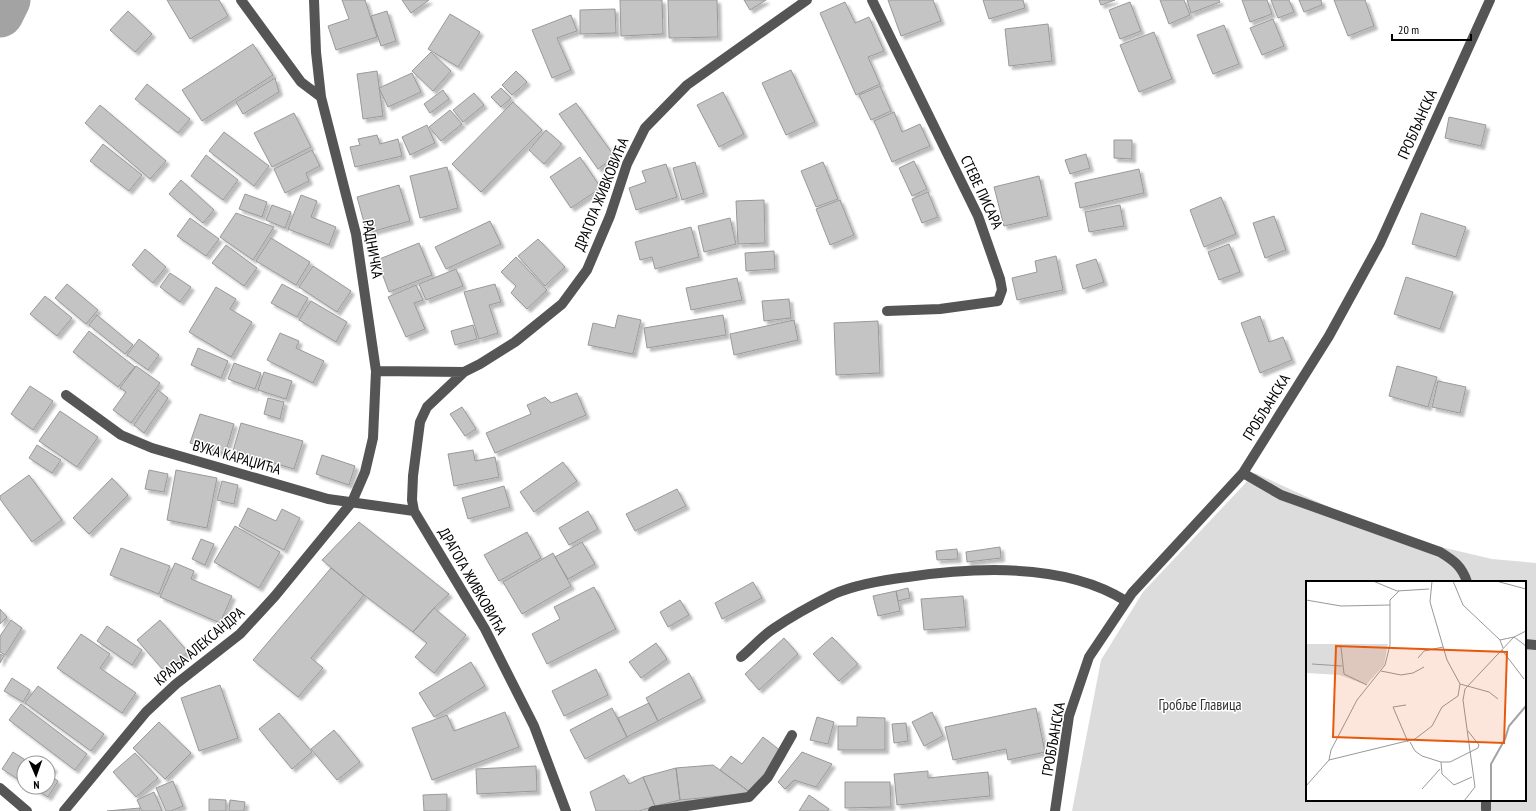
<svg xmlns="http://www.w3.org/2000/svg" width="1536" height="811" viewBox="0 0 1536 811" font-family="'PT Sans Narrow',sans-serif">
	<style>
		.green { fill: #dcdcdc; fill-rule: evenodd }
		.lines { fill: none; stroke-linecap: round; stroke-linejoin: round }
		.river { stroke: #a3a3a3; stroke-width: 47 }
		.building { fill: #c4c4c4; stroke: #999; filter: url(#shadow) }
		.minor { stroke: #555; stroke-width: 10 }
		.labels { text-anchor: middle; dominant-baseline: central; stroke-width: 3; stroke-linejoin: round; paint-order: stroke }
		.street-label { font-size: 15px; fill: #000; stroke: #fff }
		.park-label { font-size: 15px; fill: #333; stroke: #fff }
		.inset-river { fill: none; stroke: #a3a3a3; stroke-width: 2 }
		.inset-road { fill: none; stroke: #999; stroke-width: 1 }
		.view { fill: #e8590c; fill-opacity: 0.15; stroke: #e8590c; stroke-width: 2 }
		.inset-edge { fill: none; stroke: #000; stroke-width: 2 }
	</style>
	<defs>
		<filter id="shadow"><feDropShadow dx="3.5" dy="3.5" stdDeviation="1" flood-color="#0004"/></filter>
	</defs>
	<rect width="100%" height="100%" fill="#fff"/>
	<path class="green" d="M1255,473l135,62 102,24 44,4v248h-464l29,-151 42,-68zM1307,582h218v218h-218z"/>
	<g class="lines">
		<path class="river" d="M0,14l7,-14"/>
	</g>
	<path class="building" d="M167,0h52l9,16 -38,23z
		M342,0h23l12,37 -41,13 -8,-24 21,-7z
		M402,0h27l-18,13z
		M620,0h42l1,34 -42,2z
		M668,0h49l1,37 -49,1z
		M744,0h22l-16,10z
		M888,0h45l8,21 -40,15z
		M983,0h40l2,8 -36,11z
		M1099,0h16l-14,5z
		M1160,0h24l6,15 -21,9z
		M1187,0h32l1,2 -29,11z
		M1242,0h25l5,14 -22,8z
		M1271,0h18l5,12 -16,6z
		M1299,0h22l1,5 -18,7z
		M1334,0h31l9,26 -26,10z
		M845,2l10,21 14,-6 15,34 -16,6 12,27 -24,11 -36,-82z
		M1130,2l11,29 -21,8 -11,-29z
		M615,9l1,24 -36,1v-24z
		M128,11l24,23 -17,18 -25,-22z
		M387,11l9,30 -15,5 -10,-30z
		M450,14l30,18 -22,35 -30,-18z
		M571,15l6,16 -20,7 14,32 -19,8 -20,-48z
		M1273,19l11,27 -22,9 -12,-27z
		M1048,24l4,37 -43,5 -4,-37z
		M1224,25l15,39 -26,10 -16,-39z
		M1154,32l18,47 -33,13 -19,-47z
		M253,44l20,31 -71,46 -20,-31z
		M431,52l20,19 -18,20 -21,-20z
		M791,70l24,52 -29,13 -24,-52z
		M377,71l6,45 -20,3 -6,-45z
		M516,71l11,11 -15,13 -10,-10z
		M412,73l9,19 -33,15 -9,-19z
		M275,78l4,14 -36,22 -7,-12z
		M147,84l43,35 -12,14 -43,-34z
		M880,86l11,25 -20,9 -12,-25z
		M501,88l10,10 -10,9 -10,-10z
		M443,90l6,9 -19,14 -6,-9z
		M723,92l21,42 -25,13 -22,-42z
		M474,93l10,12 -21,17 -10,-12z
		M513,102l29,28 -61,62 -29,-28z
		M576,103l39,54 -17,12 -39,-55z
		M100,105l66,56 -16,18 -65,-56z
		M450,110l12,14 -21,17 -12,-14z
		M894,112l8,20 18,-8 10,22 -38,16 -18,-41z
		M294,113l17,34 -39,20 -18,-34z
		M1449,117l37,8 -5,21 -36,-8z
		M427,125l8,18 -25,12 -8,-18z
		M546,130l16,14 -18,20 -15,-14z
		M224,132l45,34 -15,20 -45,-35z
		M377,135l3,9 18,-5 4,17 -47,11 -5,-20 10,-2 -2,-6z
		M1114,140h18v19l-18,-1z
		M103,144l39,31 -13,16 -39,-30z
		M312,150l8,16 -14,7 3,8 -24,12 -11,-24z
		M1086,154l4,14 -20,6 -5,-14z
		M206,155l32,25 -15,20 -32,-24z
		M580,157l21,31 -30,20 -21,-31z
		M914,161l13,28 -15,7 -13,-28z
		M695,162l9,31 -22,7 -9,-32z
		M823,162l15,37 -22,8 -15,-36z
		M666,164l11,33 -41,13 -7,-22 17,-6 -4,-11z
		M447,167l11,41 -38,10 -10,-42z
		M1139,169l5,24 -64,15 -5,-25z
		M1039,176l9,40 -44,10 -10,-39z
		M181,180l33,30 -11,13 -34,-29z
		M399,185l11,36 -43,12 -10,-36z
		M928,192l10,25 -16,6 -10,-24z
		M245,194l22,8 -5,15 -23,-8z
		M301,195l16,6 -6,16 25,10 -7,18 -41,-16z
		M1221,197l15,37 -32,13 -14,-37z
		M764,200l1,43 -27,1 -2,-43z
		M840,200l14,35 -24,10 -14,-36z
		M272,205l19,7 -6,16 -19,-8z
		M1120,205l4,21 -35,6 -4,-20z
		M236,213l38,14 -21,33 -33,-23z
		M1421,213l45,14 -10,30 -44,-13z
		M1274,216l12,34 -21,8 -12,-35z
		M190,218l29,21 -13,17 -29,-20z
		M730,218l6,26 -32,8 -6,-26z
		M490,221l11,23 -55,25 -11,-22z
		M691,227l8,30 -44,12 -3,-12 -12,3 -5,-18z
		M271,238l39,24 -14,23 -40,-24z
		M538,239l27,28 -20,19 -27,-30z
		M419,243l13,32 -43,17 -12,-32z
		M1229,244l11,28 -21,8 -11,-28z
		M226,245l31,23 -13,18 -32,-23z
		M145,249l21,18 -13,16 -21,-18z
		M774,251l1,18 -29,2 -1,-18z
		M1056,256l7,34 -46,10 -5,-22 25,-6 -2,-11z
		M516,257l31,33 -20,19 -16,-16 5,-7 -15,-14z
		M1096,259l8,23 -21,7 -7,-24z
		M313,266l38,25 -14,21 -38,-25z
		M456,269l7,17 -37,14 -7,-16z
		M170,273l21,14 -11,15 -20,-15z
		M1406,277l47,15 -13,37 -46,-15z
		M737,278l5,22 -51,10 -5,-22z
		M67,284l31,26 -12,14 -31,-26z
		M282,284l26,14 -11,19 -26,-14z
		M495,284l6,18 -12,3 9,28 -19,6 -15,-47z
		M416,285l7,15 -9,3 11,26 -19,8 -18,-40z
		M216,287l20,12 -6,10 22,13 -21,35 -42,-25z
		M45,296l27,22 -15,18 -27,-22z
		M789,299l2,19 -27,3 -2,-20z
		M311,301l36,21 -11,20 -37,-22z
		M97,315l36,30 -8,9 -36,-29z
		M618,315l23,5 -8,34 -45,-9 5,-22 22,5z
		M723,315l3,20 -79,13 -3,-20z
		M1260,316l9,26 14,-5 9,23 -32,13 -19,-50z
		M794,320l4,20 -64,15 -4,-21z
		M878,321l2,52 -44,2 -2,-52z
		M473,325l4,14 -22,6 -4,-14z
		M89,331l46,36 -17,20 -45,-35z
		M280,333l19,8 -3,7 28,13 -11,22 -46,-23z
		M139,339l20,16 -11,15 -21,-15z
		M198,348l30,13 -7,17 -30,-13z
		M234,363l27,10 -6,16 -27,-10z
		M136,366l24,17 -29,40 -18,-13 13,-18 -6,-4z
		M1397,366l40,11 -9,30 -39,-11z
		M264,372l28,9 -6,18 -28,-9z
		M1438,381l28,6 -6,26 -28,-6z
		M30,386l23,15 -20,29 -22,-16z
		M158,390l10,8 -24,35 -10,-8z
		M577,393l9,22 -91,38 -9,-20 45,-19 -4,-9 18,-8 6,6z
		M268,398l16,4 -4,17 -16,-5z
		M462,407l14,22 -11,7 -15,-22z
		M60,411l38,26 -21,30 -38,-26z
		M200,414l34,10 -9,30 -35,-11z
		M241,423l62,18 -9,28 -61,-18z
		M37,445l24,15 -9,13 -23,-15z
		M473,450l2,11 20,-4 4,20 -45,9 -6,-32z
		M322,455l33,11 -6,19 -33,-11z
		M563,462l14,19 -43,31 -14,-20z
		M149,470l19,4 -4,18 -19,-3z
		M176,470l41,8 -10,50 -40,-8z
		M29,475l33,45 -30,22 -32,-43v-3z
		M112,478l16,17 -39,39 -16,-16z
		M222,481l16,4 -4,19 -17,-4z
		M504,486l6,21 -42,12 -6,-21z
		M677,489l9,17 -51,25 -9,-17z
		M248,508l28,13 6,-12 18,9 -16,32 -45,-24z
		M588,511l10,18 -29,16 -10,-17z
		M359,522l90,72 -15,14 -21,24 -49,-37 -42,-35z
		M235,526l45,26 -21,36 -45,-26z
		M527,532l14,26 -42,23 -15,-26z
		M201,539l13,5 -9,21 -13,-6z
		M582,542l13,22 -27,15 -13,-22z
		M1000,547l1,11 -34,4 -1,-10z
		M121,548l49,18 -11,28 -49,-19z
		M957,549l1,10 -21,1 -1,-9z
		M553,553l18,33 -49,28 -19,-32z
		M175,563l19,8 -3,8 41,17 -12,27 -60,-26z
		M331,568l33,27 -53,63 12,10 -25,29 -45,-37z
		M753,582l9,16 -40,21 -7,-16z
		M594,587l22,42 -69,35 -15,-30 28,-15 -6,-12z
		M908,588l2,10 -12,3 -2,-10z
		M896,591l4,20 -22,5 -5,-20z
		M963,596l3,31 -42,3 -3,-31z
		M680,600l9,15 -21,12 -8,-15z
		M434,608l32,27 -32,38 -19,-16 12,-14 -14,-11z
		M0,609l7,8 -7,7z
		M11,620l11,8 -17,27 -5,-3v-16z
		M160,620l28,32 -23,20 -28,-32z
		M107,626l35,24 -10,15 -35,-24z
		M81,634l29,20 -10,14 36,25 -14,20 -65,-45z
		M832,637l26,27 -19,17 -26,-27z
		M784,638l14,16 -39,36 -14,-16z
		M656,643l11,16 -26,19 -12,-16z
		M0,654l4,2 -4,7z
		M471,662l14,24 -51,31 -15,-24z
		M596,669l12,26 -44,21 -12,-25z
		M689,673l13,25 -44,23 -12,-23z
		M12,678l18,12 -7,12 -19,-11z
		M220,685l18,53 -39,13 -18,-53z
		M38,686l66,48 -13,17 -66,-48z
		M649,703l9,18 -31,16 -9,-19z
		M21,704l66,50 -12,16 -66,-50z
		M612,708l15,29 -42,22 -15,-29z
		M1036,708l9,44 -37,8 -2,-11 -53,11 -8,-33z
		M505,712l14,35 -87,33 -20,-52 35,-13 7,16z
		M932,712l11,24 -19,10 -12,-24z
		M279,713l33,39 -20,17 -33,-40z
		M817,717l17,5 -6,22 -18,-4z
		M857,717l28,1v32h-47v-24h19z
		M159,722l32,31 -26,26 -32,-31z
		M906,723l2,18 -14,2 -2,-19z
		M334,730l26,32 -23,18 -26,-31z
		M763,737l19,15 -31,41 -31,-23 11,-14 11,8z
		M13,752l17,11h-6v20l-22,-14z
		M802,752l30,12 -16,23 -22,-7 -9,9 -7,-7z
		M135,753l23,25 -22,19 -23,-25z
		M37,757l9,6h-12z
		M48,764l6,4 -5,7 9,6 -10,16 -17,-10h17z
		M713,765l38,28 -71,7 -4,-32z
		M536,766l1,25 -60,3 -1,-25z
		M676,768l4,32 -25,6 -12,-29z
		M928,771v7l60,-6 2,24 -93,9 -3,-31z
		M624,775l5,9 14,-7 12,29 -16,5h-43l-6,-19z
		M173,781l10,25 -12,5h-5l-10,-23z
		M845,782h45l1,25 -46,1z
		M154,792l8,19h-20l-5,-11z
		M447,794v17h-23l-1,-16z
		M809,795l20,14 -2,2h-28z
		M209,799l17,1v11h-17z
		M230,800l15,2 -1,9h-15z
		M140,808v3h-33z"/>
	<g class="lines">
		<path class="minor" d="M241,0l60,82 20,15
			M872,0l106,216 22,63 2,11 -4,11 -58,8 -53,2
			M376,371l88,1
			M66,395l55,40 31,13 176,51 86,12
			M1243,473l38,22 159,57c13,8 22,14 27,30
			M1525,644l11,1
			M741,657c11,-9 21,-21 32,-28 19,-13 41,-25 61,-35 23,-10 49,-14 74,-17 68,-10 158,-14 218,24
			M0,788l27,23
			M1486,800v9
			M64,811l82,-99 30,-28 64,-50 35,-38 77,-94 13,-30 8,-34 3,-67 -20,-137 -35,-137 -5,-45 -2,-52
			M566,811l-32,-85 -49,-97 -71,-118 -2,-11 1,-24 7,-54 7,-15 37,-35 16,-8 35,-22 47,-38 25,-34 23,-54 17,-52 18,-36 42,-43 120,-85
			M653,811l96,-14 19,-20 24,-42
			M1055,811l14,-95 20,-59 43,-64 111,-120 86,-137 51,-93 110,-243"/>
	</g>
	<g class="labels">
		<g class="street-label">
			<text transform="translate(1417 124) rotate(-66)">ГРОБЉАНСКА</text>
			<text transform="translate(982 192) rotate(65)">СТЕВЕ ПИСАРА</text>
			<text transform="translate(601 194) rotate(-68)">ДРАГОГА ЖИВКОВИЋА</text>
			<text transform="translate(373 249) rotate(80)">РАДНИЧКА</text>
			<text transform="translate(1266 407) rotate(-58)">ГРОБЉАНСКА</text>
			<text transform="translate(237 457) rotate(16)">ВУКА КАРАЏИЋА</text>
			<text transform="translate(473 581) rotate(60)">ДРАГОГА ЖИВКОВИЋА</text>
			<text transform="translate(199 646) rotate(-40)">КРАЉА АЛЕКСАНДРА</text>
			<text transform="translate(1053 739) rotate(-80)">ГРОБЉАНСКА</text>
		</g>
		<g class="park-label">
			<text x="1200" y="704">Гробље Главица</text>
		</g>
	</g>
	<g transform="translate(1306 581)">
		<rect width="220" height="220" fill="#fff"/>
		<path d="M0,63h82l-4,21 -18,20 -26,-10 -34,-2z" fill="#dcdcdc"/>
		<path class="inset-river" d="M185,220v-37l14,-25 4,-13 17,-20"/>
		<path class="inset-road" d="M67,0l24,10 32,-2M147,0l10,24 37,35 3,8M190,0l30,8M0,19l35,6 49,-1M194,59l14,-3 12,9M35,66l3,27 23,11M196,69l22,29M112,77l6,-7 19,-4M6,83l30,2M75,90l20,4 12,-2 11,-6M154,103l29,8 9,7M100,124l-13,2 15,35M104,161l5,9 7,5 19,6h9l28,-14 1,-3 -11,-14M23,179l2,-10 26,-50 28,-35 5,-20v-45l9,-9M135,181l1,12 12,11 18,-8M0,205l23,-26 86,-21 17,-13 10,-19 16,-11 2,-12 -13,-24 -17,-58 2,-21M116,208l18,-20M158,220l11,-14 -12,-87 2,-11 49,-52 12,-6"/>
		<path class="view" d="M30,65l171,6 -3,91 -171,-6z"/>
		<rect width="220" height="220" class="inset-edge"/>
	</g>
	<g transform="translate(36 775) rotate(178)"><circle r="19" fill="#ffffff" stroke="#999999"/>
	<path d="M0-3L7 15L0 10L-7 15Z" fill="#000000"/>
	<text y="-6" font-size="11" font-weight="bold" text-anchor="middle" fill="#000000">N</text>
	</g>
	<path d="M1392 34v6h79v-6" fill="none" stroke="#000000" stroke-width="2"/>
	<text x="1398" y="34" font-size="12" fill="#000000" stroke="#ffffff" stroke-width="3" paint-order="stroke">20 m</text>
</svg>
